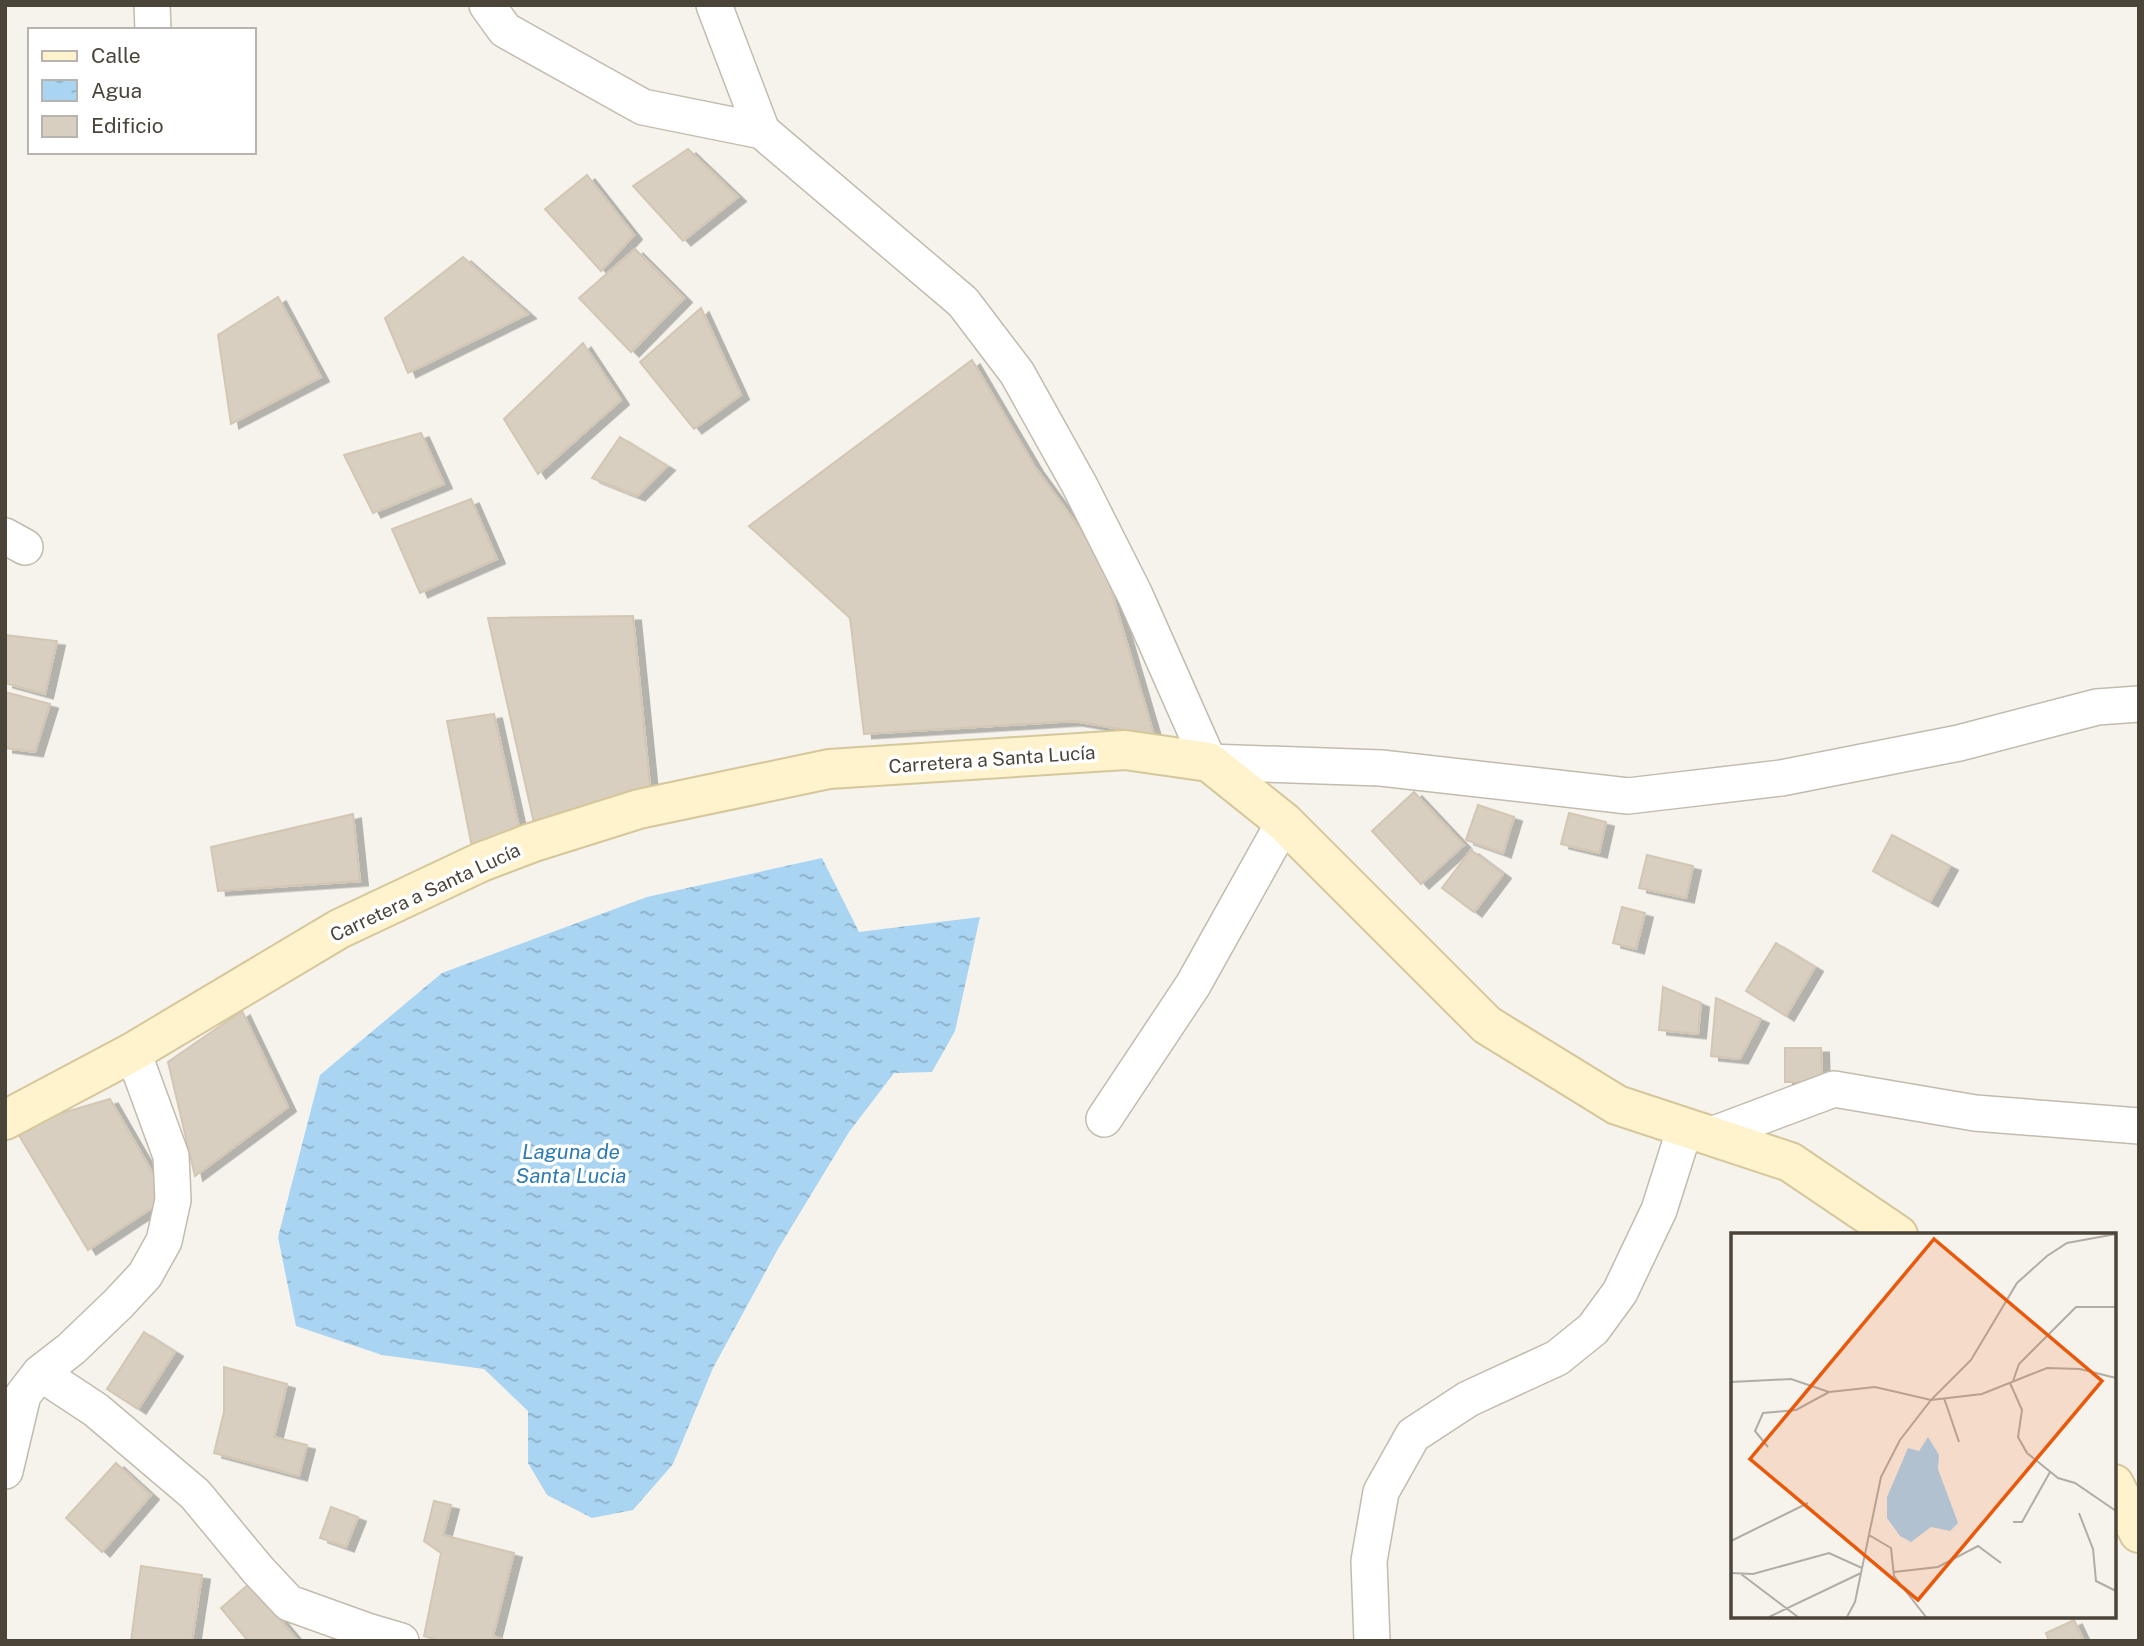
<svg xmlns="http://www.w3.org/2000/svg" width="2144" height="1646" viewBox="0 0 2144 1646" font-family="'Public Sans',sans-serif">
	<style>
		.water { fill: url(#water-ripples) }
		.building { fill: #d8cfc1; stroke: #d3c7b4; stroke-width: 2; filter: url(#shadow) }
		.lines { fill: none; stroke-linecap: round; stroke-linejoin: round }
		.minor-casing { stroke: #c2bbae; stroke-width: 38 }
		.secondary-casing { stroke: #d6c79b; stroke-width: 42 }
		.minor { stroke: #fff; stroke-width: 35 }
		.secondary { stroke: #fff3cd; stroke-width: 38 }
		.labels { text-anchor: middle; dominant-baseline: central; stroke-width: 7; stroke-linejoin: round; paint-order: stroke }
		.street-label { font-size: 19px; fill: #4b4439; stroke: #fff }
		.water-label { font-size: 21px; font-style: italic; fill: #2e7ab2; stroke: #fff }
		.inset-road { fill: none; stroke: #b2ada4; stroke-width: 2 }
		.view { fill: #e8590c; fill-opacity: 0.15; stroke: #e8590c; stroke-width: 3.5 }
		.inset-edge { fill: none; stroke: #4b4439; stroke-width: 3.5 }
	</style>
	<defs>
		<pattern id="water-ripples" width="26" height="14" patternUnits="userSpaceOnUse" patternTransform="scale(1.75)"><rect width="26" height="14" fill="#a9d4f2"/><path d="M2 4q2-2 4 0t4 0M15 11q2-2 4 0t4 0" fill="none" stroke="#8caec5"/></pattern>
		<filter id="shadow"><feDropShadow dx="8" dy="4.5" stdDeviation="0" flood-color="#0004"/></filter>
	</defs>
	<rect width="100%" height="100%" fill="#f6f3ec"/>
	<path class="water" d="M822,858l37,74 121,-15 -25,114 -23,41 -38,1 -45,59 -71,117 -65,119 -40,96 -40,46 -41,8 -45,-23 -19,-32v-52l-44,-42 -102,-14 -86,-29 -18,-89 42,-162 122,-102 205,-76z"/>
	<path class="building" d="M688,149l50,48 -55,44 -50,-55z
		M587,175l47,60 -33,36 -56,-62z
		M635,249l49,49 -53,54 -52,-54z
		M463,257l65,57 -120,59 -23,-55z
		M278,297l43,80 -90,47 -13,-89z
		M701,308l40,87 -47,34 -54,-67z
		M583,343l38,57 -83,74 -34,-55z
		M972,360l63,107 67,92 52,176 -80,-14 -210,13 -14,-116 -101,-92z
		M421,433l23,51 -71,29 -29,-58z
		M620,437l47,29 -30,30 -45,-18z
		M471,499l26,60 -77,34 -28,-64z
		M633,616l17,170 -116,37 -46,-205z
		M5,635l52,6 -12,53 -40,-11z
		M5,692l45,12 -15,48 -30,-4z
		M494,714l25,113 -47,20 -25,-126z
		M1414,792l50,53 -43,39 -49,-53z
		M1478,805l36,12 -11,36 -37,-13z
		M1569,813l37,9 -7,31 -38,-9z
		M353,814l7,67 -142,10 -7,-44z
		M1892,835l58,31 -20,36 -57,-31z
		M1471,850l32,24 -29,38 -32,-24z
		M1647,855l46,11 -7,32 -47,-10z
		M1622,907l23,6 -9,36 -23,-6z
		M1776,943l39,24 -29,49 -40,-25z
		M1663,987l38,16 -3,31 -39,-4z
		M1716,998l45,21 -21,40 -29,-3z
		M242,1011l46,96 -93,69 -27,-114z
		M1785,1048h36l1,34h-37z
		M110,1099l57,99 -79,52 -74,-123z
		M144,1332l31,20 -37,57 -31,-20z
		M224,1367l63,17 -13,53 33,8 -8,31 -85,-23 10,-41z
		M116,1463l35,32 -49,57 -36,-34z
		M434,1501l17,4 -8,30 71,18 -21,83 14,5h-68l-15,-5 17,-83 -17,-12z
		M331,1507l27,10 -12,30 -26,-9z
		M141,1566l61,9 -10,66h-61z
		M250,1583l48,58h-50l-27,-33z
		M2074,1620l10,21h-35l-3,-8z"/>
	<g class="lines">
		<g class="minor-casing">
			<path id="minor" d="M152,5l1,25
				M487,5l18,25 138,77 119,24 201,171 54,71 63,113 55,109 74,167 172,6 247,28 153,-18 178,-35 138,-36 42,-3
				M714,5l48,126
				M5,536l20,11
				M1104,1119l89,-134 91,-163
				M1709,1136l125,-47 141,24 164,13
				M40,1373l56,37 99,84 63,76 31,33 78,28 34,10
				M5,1471l18,-76 17,-22 31,-24 47,-45 27,-29 19,-34 9,-41 -2,-44 -38,-104
				M1372,1641l-3,-80 12,-69 32,-57 55,-36 89,-41 36,-29 27,-37 39,-82 26,-82"/>
		</g>
		<g class="secondary-casing">
			<path id="secondary" d="M5,1120l128,-68 206,-123 142,-67 50,-19 108,-34 190,-40 296,-19 84,12 75,60 203,203 130,80 173,57 108,73
				M2114,1484l25,49"/>
		</g>
		<use href="#minor" class="minor"/>
		<use href="#secondary" class="secondary"/>
	</g>
	<g class="labels">
		<g class="street-label">
			<text transform="translate(992 759) rotate(-4)">Carretera a Santa Lucía</text>
			<text transform="translate(425 892) rotate(-25)">Carretera a Santa Lucía</text>
		</g>
		<g class="water-label">
			<text x="571" y="1151">Laguna de<tspan x="571" dy="24">Santa Lucia</tspan></text>
		</g>
	</g>
	<g transform="translate(1731 1233)">
		<rect width="385" height="385" fill="#f6f3ec"/>
		<path d="M197,204l11,18 -1,14 20,54 -8,8 -19,-4 -20,15 -11,-6 -13,-18v-21l21,-49 11,3z" fill="#a9d4f2"/>
		<path class="inset-road" d="M282,148l6,-17 57,-57h40M0,149l60,-3 38,13M279,150l12,27 -4,27 9,16 31,25 17,5 41,28M213,165l15,44M37,214l-13,-16 8,-18 33,-3 33,-18 46,-5 56,13 40,-40 46,-77 30,-27 20,-13 49,-9M348,280l14,36 3,32 20,10M282,289h9l28,-50M138,302l22,13 3,28 32,41M0,308l77,-38M163,339l44,-5 40,-21 23,17M0,340l22,1 76,-21 33,15M10,341l57,43M38,384l92,-44M116,384l8,-15 26,-125 19,-37 31,-40 51,-6 65,-26 33,1 36,9"/>
		<path class="view" d="M203,6l168,142 -184,219 -168,-141z"/>
		<rect width="385" height="385" class="inset-edge"/>
	</g>
	<rect width="2144" height="1646" fill="none" stroke="#4b4439" stroke-width="14"/>
	<rect x="28" y="28" width="228" height="126" fill="#ffffff" stroke="#b7b4b0" stroke-width="2"/>
	<rect x="42" y="51" width="35" height="10" fill="#fff3cd" stroke="#b7b4b0" stroke-width="2"/>
	<text x="91" y="63" font-size="21" fill="#4b4439">Calle</text>
	<rect x="42" y="80" width="35" height="21" fill="url(#water-ripples)" stroke="#b7b4b0" stroke-width="2"/>
	<text x="91" y="98" font-size="21" fill="#4b4439">Agua</text>
	<rect x="42" y="116" width="35" height="21" fill="#d8cfc1" stroke="#b7b4b0" stroke-width="2"/>
	<text x="91" y="133" font-size="21" fill="#4b4439">Edificio</text>
</svg>
